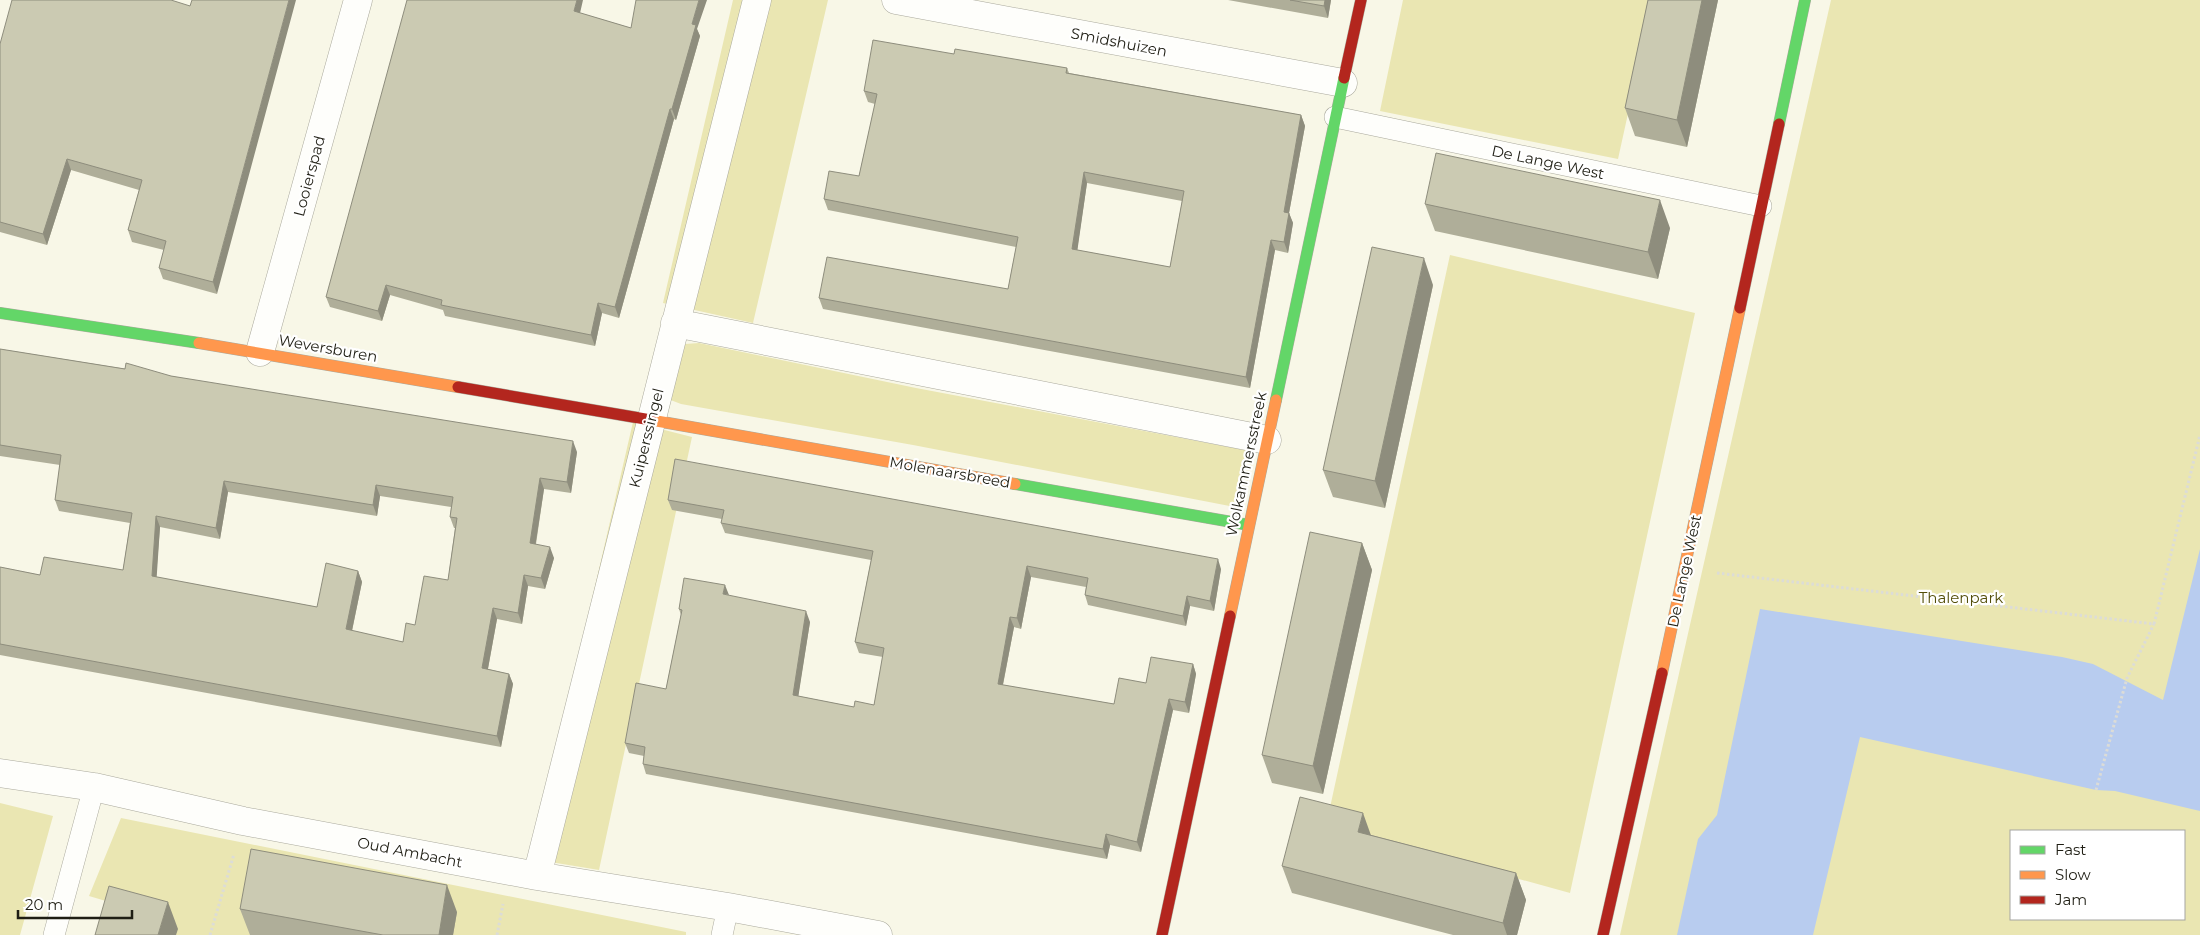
<svg xmlns="http://www.w3.org/2000/svg" width="2200" height="935" viewBox="0 0 2200 935" font-family="Montserrat,sans-serif">
	<style>
		.green { fill: #eae6b2; fill-rule: evenodd }
		.water { fill: #b8ccef }
		.lines { fill: none; stroke-linecap: round; stroke-linejoin: round }
		.lane-casing { stroke: #aaa99d; stroke-width: 22 }
		.street-casing { stroke: #aaa99d; stroke-width: 29 }
		.fast-casing { stroke: #aaa99d; stroke-width: 12 }
		.slow-casing { stroke: #aaa99d; stroke-width: 12 }
		.jam-casing { stroke: #aaa99d; stroke-width: 12 }
		.path { stroke: #dcdcd7; stroke-width: 3; stroke-dasharray: 2.5 2.5; stroke-linecap: butt }
		.lane { stroke: #fefefb; stroke-width: 21 }
		.street { stroke: #fefefb; stroke-width: 28 }
		.fast { stroke: #63d668; stroke-width: 11 }
		.slow { stroke: #ff974d; stroke-width: 11 }
		.jam { stroke: #b3261e; stroke-width: 11 }
		.wall { fill: #afae99; fill-rule: evenodd }
		.shaded-wall { fill: #8e8d7d }
		.building { fill: #cbcab2; stroke: #8e8d7d; fill-rule: evenodd }
		.labels { text-anchor: middle; dominant-baseline: central; stroke-width: 4.5; stroke-linejoin: round; paint-order: stroke }
		.street-label { font-size: 15px; fill: #1f1e14; stroke: #fff }
		.park-label { font-size: 15px; fill: #534e09; stroke: #fff }
	</style>
	<rect width="100%" height="100%" fill="#f8f7e7"/>
	<path class="green" d="M733,0h95l-75,323 -90,-20z
		M1403,0h250l-35,159 -238,-48z
		M1831,0h369v935h-580zM2011,831h173v88h-173z
		M1450,255l245,58 -125,580 -244,-67z
		M699,343l217,45 334,63 2,15 -12,42 -327,-63 -232,-41 -13,-5 17,-55z
		M633,422l59,15 -93,433 -67,-11z
		M0,803l53,13 -33,119h-20z
		M121,818l565,114v3h-579l9,-31 -27,-8z"/>
	<path class="water" d="M2200,549v262l-85,-20 -19,-1 -236,-53 -47,198h-136l21,-96 19,-24 43,-206 302,48 31,7 70,36z"/>
	<g class="lines">
		<g class="lane-casing">
			<path id="lane" d="M1335,117l426,89
				M54,935l40,-148
				M722,935l6,-28"/>
		</g>
		<g class="street-casing">
			<path id="street" d="M896,0l447,83
				M675,323l592,117
				M260,352l98,-352
				M0,773l94,14 149,34 294,55 191,31 150,28
				M537,876l220,-876"/>
		</g>
		<g class="fast-casing">
			<path id="fast" d="M1779,124l26,-124
				M0,313l199,30
				M1276,400l68,-322
				M1015,484l234,41"/>
		</g>
		<g class="slow-casing">
			<path id="slow" d="M199,343l259,44
				M651,420l364,64
				M1230,616l46,-216
				M1662,673l78,-365"/>
		</g>
		<g class="jam-casing">
			<path id="jam" d="M1344,78l17,-78
				M1740,308l39,-184
				M458,387l193,33
				M1162,935l68,-319
				M1603,935l59,-262"/>
		</g>
		<path class="path" d="M1717,573l437,51 46,-189
			M2096,790l31,-112 27,-54
			M210,935l24,-81
			M497,935l6,-31"/>
		<use href="#lane" class="lane"/>
		<use href="#street" class="street"/>
		<use href="#fast" class="fast"/>
		<use href="#slow" class="slow"/>
		<use href="#jam" class="jam"/>
	</g>
	<path class="wall" d="M171,0l46,294 -54,-15 -4,-11 5,-18 -32,-8 -4,-12 11,-40 -68,-20 -24,75 -47,-13v-188z
		M1228,0h103l-3,18z
		M1648,0h70l-31,147 -52,-11 -10,-28z
		M580,13l51,15 66,1 3,7 -24,84 -2,-1 -55,199 -17,-5 -7,33 -150,-30 -2,-6 -53,-15 -8,26 -52,-14 -4,-10z
		M954,54l113,14 2,5 232,42 4,11 -16,87 4,10 -5,30 -13,-3 -25,138 -427,-79 -4,-11 189,-9 8,-42 -188,-37 -4,-11 35,-23 16,-72 -7,-2 -4,-11zM1087,183l95,18 -12,66 -93,-17z
		M1425,204l245,24 -12,51 -223,-48z
		M1433,285l-48,223 -52,-11 -10,-27z
		M0,349l171,27 406,76 -6,41 -27,-4 -8,55 18,14 -9,31 -17,-3 -6,38 -25,-5 -9,50 21,5 4,10 -12,63 -501,-92v-88l40,8 83,-5 7,-47 -71,-12 -4,-11 5,-35 -60,-9zM228,492l149,24 3,-20 71,11 -1,10 4,11h1l-7,52 -45,62 -51,-11 10,-49 -4,-11 -41,36 -161,-30 4,-50 60,12z
		M668,500l553,69 -7,42 -24,-5 -4,20 -98,-21 -3,-10 1,-8 -55,-10 -10,52 -7,-2 -11,58 111,19 32,-21 47,-19 3,10 -7,39 -16,-3 -32,142 -31,-7 -3,14 -461,-85 -3,-10 1,-8 -15,-3 -4,-10 41,-54 15,-74 -2,-6 50,-13 81,26 -12,74 56,11 20,-2 9,-48 -24,-4 -4,-11 16,-82 -146,-27 -4,-10 1,-4 -50,-9z
		M1362,543l10,27 -49,224 -51,-11 -10,-28z
		M1371,835l145,38 10,27 -9,35h-64l-161,-42 -10,-27z
		M240,909l217,3 -4,23h-203z"/>
	<path class="shaded-wall" d="M289,0h7l-79,294 -4,-12z
		M577,0h6l-5,22 -4,-11z
		M699,0h8l-10,29 3,7 -24,84 -4,-11 20,-85z
		M1325,0h6l-3,18 -4,-12z
		M1702,0h16l-31,147 -10,-27z
		M670,109l4,10 -55,199 -4,-11z
		M1301,115l4,11 -16,87 4,10 -5,30 -4,-11v-30z
		M67,159l4,11 -24,75 -4,-11z
		M1084,172l3,11 -11,77 -4,-11z
		M1660,200l10,28 -12,51 -10,-27z
		M1271,240l4,10 -25,138 -4,-11z
		M1424,258l9,27 -48,223 -10,-27z
		M386,285l4,10 -8,26 -4,-10z
		M598,303l4,10 -7,33 -4,-11z
		M573,441l4,11 -6,41 -4,-11z
		M540,478l4,11 -10,65 -4,-11z
		M224,481l4,11 -8,47 -4,-11z
		M376,485l4,11 -3,20 -4,-11z
		M156,516l4,11 -4,60 -4,-11z
		M1362,543l10,27 -49,224 -10,-28z
		M550,547l4,11 -9,31 -4,-11z
		M1218,559l3,10 -7,42 -4,-10z
		M1027,566l4,11 -10,52 -4,-11z
		M358,571l4,11 -12,58 -4,-11z
		M524,575l4,11 -6,38 -4,-11z
		M725,585l4,10 -6,-1z
		M1187,596l3,10 -4,20 -3,-10z
		M493,608l4,11 -11,60 -4,-11z
		M806,611l4,11 -13,83 -4,-10z
		M1010,617l4,10 -13,67 -3,-10z
		M1193,664l3,10 -7,39 -4,-11z
		M509,674l4,10 -12,63 -4,-11z
		M1169,699l4,11 -32,142 -4,-10z
		M1363,813l10,28 -15,-9z
		M1106,834l4,11 -3,14 -4,-10z
		M1516,873l10,27 -9,35h-10l-4,-12z
		M447,885l10,27 -4,23h-14z
		M168,902l10,27 -2,6h-18z"/>
	<path class="building" d="M12,0h159l19,6 2,-6h97l-76,282 -54,-14 7,-27 -38,-11 14,-50 -75,-21 -24,75 -43,-12v-178z
		M407,0h170l-3,11 57,17 5,-28h63l-7,24 4,1 -24,84h-2l-55,198 -17,-4 -7,32 -150,-30 1,-5 -56,-15 -8,26 -52,-14z
		M1290,0h35l-1,6z
		M1648,0h54l-25,120 -52,-12z
		M873,40l81,14 1,-5 112,19 -1,5 235,42 -17,97 5,1 -5,29 -13,-2 -25,137 -427,-79 8,-41 181,32 10,-52 -194,-38 5,-28 30,5 18,-82 -13,-3zM1084,172l100,19 -14,76 -98,-18z
		M1436,153l224,47 -12,52 -223,-48z
		M1372,247l52,11 -49,223 -52,-11z
		M0,349l125,20 1,-6 45,13 402,65 -6,41 -27,-4 -10,65 20,4 -9,31 -17,-3 -6,38 -25,-5 -11,60 27,6 -12,62 -497,-92v-77l40,8 4,-18 79,13 9,-57 -77,-13 6,-45 -61,-10zM224,481l149,24 3,-20 77,12 -3,20 7,1 -9,62 -24,-4 -9,49 -9,-2 -3,19 -57,-13 12,-58 -32,-8 -9,44 -165,-31 4,-60 60,12z
		M675,459l543,100 -8,42 -23,-5 -4,20 -98,-21 3,-17 -61,-12 -10,52 -7,-1 -12,67 116,20 5,-26 27,5 5,-26 42,7 -8,38 -16,-3 -32,143 -31,-8 -3,15 -460,-85 2,-17 -20,-4 11,-60 30,6 16,-79 -3,-1 5,-31 41,7 -2,9 83,17 -13,84 61,12 1,-6 19,4 10,-57 -29,-6 18,-91 -152,-28 3,-13 -56,-10z
		M1310,532l52,11 -49,223 -51,-11z
		M1300,797l63,16 -5,19 158,41 -13,50 -221,-57z
		M251,849l196,36 -8,50h-56l-143,-26z
		M109,886l59,16 -10,33h-63z"/>
	<g class="labels">
		<g class="street-label">
			<text transform="translate(1119 42) rotate(11)">Smidshuizen</text>
			<text transform="translate(1548 162) rotate(12)">De Lange West</text>
			<text transform="translate(309 176) rotate(-75)">Looierspad</text>
			<text transform="translate(328 348) rotate(10)">Weversburen</text>
			<text transform="translate(646 438) rotate(-76)">Kuiperssingel</text>
			<text transform="translate(1246 464) rotate(-78)">Wolkammersstreek</text>
			<text transform="translate(950 472) rotate(10)">Molenaarsbreed</text>
			<text transform="translate(1684 571) rotate(-78)">De Lange West</text>
			<text transform="translate(410 852) rotate(11)">Oud Ambacht</text>
		</g>
		<g class="park-label">
			<text x="1961" y="597">Thalenpark</text>
		</g>
	</g>
	<rect x="2010" y="830" width="175" height="90" fill="#ffffff" stroke="#a5a5a1"/>
	<rect x="2020" y="846" width="25" height="8" fill="#63d668" stroke="#a5a5a1"/>
	<text x="2055" y="855" font-size="15" fill="#1f1e14">Fast</text>
	<rect x="2020" y="871" width="25" height="8" fill="#ff974d" stroke="#a5a5a1"/>
	<text x="2055" y="880" font-size="15" fill="#1f1e14">Slow</text>
	<rect x="2020" y="896" width="25" height="8" fill="#b3261e" stroke="#a5a5a1"/>
	<text x="2055" y="905" font-size="15" fill="#1f1e14">Jam</text>
	<path d="M18 910v8h114v-8" fill="none" stroke="#1f1e14" stroke-width="2.5"/>
	<text x="25" y="910" font-size="15" fill="#1f1e14" stroke="#ffffff" stroke-width="4" paint-order="stroke">20 m</text>
</svg>
